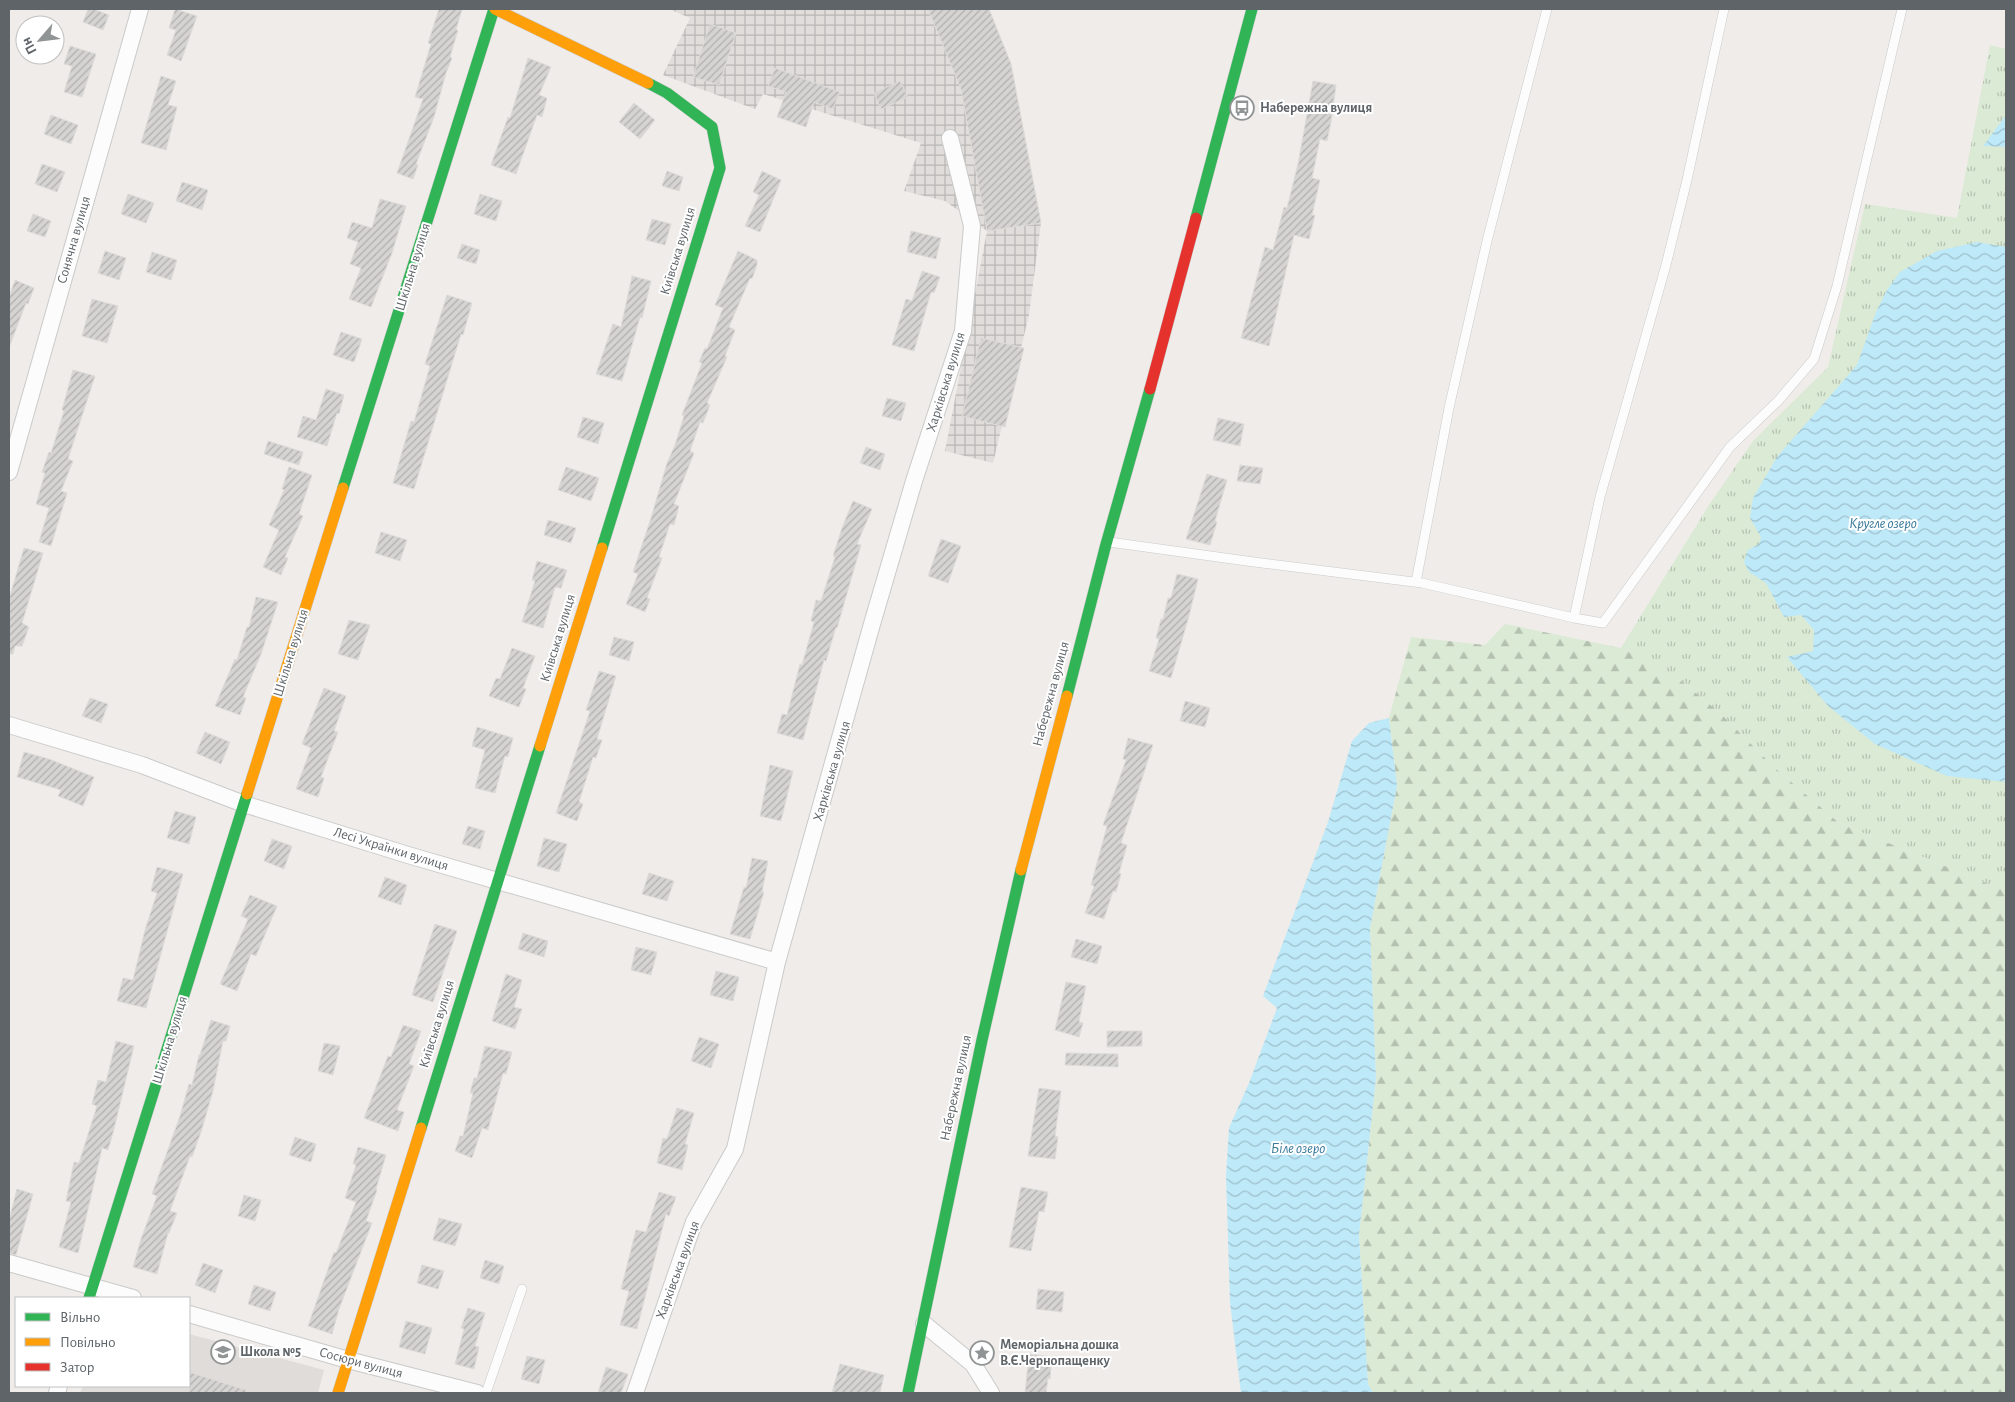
<svg xmlns="http://www.w3.org/2000/svg" width="2015" height="1402" viewBox="0 0 2015 1402" font-family="'Alegreya Sans',sans-serif">
	<style>
		.industrial { fill: url(#industrial-grid) }
		.education { fill: #e0dcd9 }
		.grass { fill: url(#grass-tufts) }
		.forest { fill: url(#forest-firs) }
		.water { fill: url(#water-waves) }
		.building { fill: url(#building-hatch); stroke: #dedcd8 }
		.lines { fill: none; stroke-linecap: round; stroke-linejoin: round }
		.lane-casing { stroke: #cacaca; stroke-width: 10 }
		.street-casing { stroke: #cacaca; stroke-width: 18 }
		.fast-casing { stroke: #cacaca; stroke-width: 12 }
		.slow-casing { stroke: #cacaca; stroke-width: 12 }
		.jam-casing { stroke: #cacaca; stroke-width: 12 }
		.lane { stroke: #fdfcfc; stroke-width: 9 }
		.street { stroke: #fdfcfc; stroke-width: 16 }
		.fast { stroke: #30b455; stroke-width: 11 }
		.slow { stroke: #ff9f0a; stroke-width: 11 }
		.jam { stroke: #e5322d; stroke-width: 11 }
		.labels { text-anchor: middle; dominant-baseline: central; stroke-width: 4; stroke-linejoin: round; paint-order: stroke }
		.poi-label { font-size: 14px; font-weight: bold; fill: #5e6468; stroke: #fff; text-anchor: start }
		.street-label { font-size: 14px; fill: #5e6468; stroke: #fff }
		.water-label { font-size: 15px; font-style: italic; fill: #38799b; stroke: #fff }
	</style>
	<defs>
		<pattern id="industrial-grid" width="8" height="8" patternUnits="userSpaceOnUse" patternTransform="scale(1.25)"><rect width="8" height="8" fill="#e0ddda"/><path d="M0 4h8M4 0v8" fill="none" stroke="#b9b7b5"/></pattern>
		<pattern id="grass-tufts" width="24" height="20" patternUnits="userSpaceOnUse" patternTransform="scale(1.25)"><rect width="24" height="20" fill="#dbead4"/><path d="M3 7l-1-3M5 7V3M7 7l1-3M15 17l-1-3M17 17v-4M19 17l1-3" fill="none" stroke="#b5c1b0"/></pattern>
		<pattern id="forest-firs" width="22" height="20" patternUnits="userSpaceOnUse" patternTransform="scale(1.25)"><rect width="22" height="20" fill="#dbead4"/><path d="M5 1l3.5 6h-7zM16 11l3.5 6h-7z" fill="#b5c1b0"/></pattern>
		<pattern id="water-waves" width="16" height="10" patternUnits="userSpaceOnUse" patternTransform="scale(1.25)"><rect width="16" height="10" fill="#bee9f8"/><path d="M0 5q4-4 8 0t8 0" fill="none" stroke="#9ec0cd"/></pattern>
		<pattern id="building-hatch" width="6" height="6" patternUnits="userSpaceOnUse" patternTransform="scale(1.25)"><rect width="6" height="6" fill="#d6d4d3"/><path d="M-1 1l2-2M0 6l6-6M5 7l2-2" fill="none" stroke="#b1b0af"/></pattern>
	</defs>
	<rect width="100%" height="100%" fill="#efece9"/>
	<path class="industrial" d="M669,9h320l22,54 30,160 -12,92 -36,148 -48,-12 42,-220 -42,-30 -41,-10 17,-48 -158,-49 -8,15 -92,-34 27,-57z"/>
	<path class="education" d="M189,1334l135,36 -6,23h-238l3,-7h106z"/>
	<path class="grass" d="M1990,45l16,4v842l-167,-68 -64,-55 -55,-55 -46,-38 -53,-27 88,-143 44,-64 75,-74 37,-163 92,14z"/>
	<path class="forest" d="M1505,624l116,24 53,27 46,38 55,55 64,55 167,68v502h-633l-5,-9 -9,-149 17,-157 -6,-150 27,-142 -8,-68 22,-81 74,8z"/>
	<path class="water" d="M2006,115v32l-23,-1z
		M1977,242l29,5v535l-59,-6 -72,-32 -47,-38 -41,-49 26,-6 1,-21 -13,-15 -17,2 -18,-34 -17,-11 -5,-10 4,-12 11,-6 2,-7 -11,-19 3,-20 24,-41 80,-92 19,-53 11,-22 13,-18 37,-21z
		M1389,718l8,68 -27,142 6,150 -17,157 9,149 5,9h-132l-11,-91 -4,-126 3,-48 20,-45 28,-75 -14,-12 65,-174 24,-81 17,-18z"/>
	<path class="building" d="M88,9h5l16,6 -6,15 -20,-8z
		M175,9l22,7 -16,45 -14,-6 9,-25 -7,-2z
		M439,9h23l-6,21h2l-8,27 2,1 -6,15 -12,44 -18,47 2,1 -5,14 -16,-6 26,-74 -8,-2 16,-53 -3,-1z
		M928,9h61l22,55 30,159 -54,8 -26,-142z
		M710,24l26,9 -17,52 -26,-8z
		M70,46l26,8 -14,43 -18,-5 8,-26 -8,-2z
		M528,58l23,9 -12,28 8,3 -5,19 -5,-2 -21,59 -25,-9 17,-48 2,1z
		M775,68l65,24 -7,17 -19,-7 -8,25 -29,-10 9,-25 -18,-6z
		M161,76l15,5 -8,24 9,2 -11,43 -25,-7z
		M900,81l8,16 -27,12 -7,-16z
		M1313,81l23,4 -5,37 -4,19 -7,-2 -8,39 8,2 -8,35h3l-6,24 -15,-4 -25,111 -28,-8 24,-91 8,3 11,-43 3,1 11,-44z
		M634,103l21,17 -15,19 -21,-17z
		M51,115l27,10 -7,19 -27,-10z
		M42,164l23,8 -8,20 -22,-8z
		M667,171l16,6 -4,14 -17,-5z
		M762,171l19,9 -21,52 -15,-6 14,-31 -6,-3z
		M182,182l26,8 -6,20 -26,-9z
		M128,194l26,9 -8,20 -25,-9z
		M480,194l22,7 -6,20 -22,-7z
		M380,199l26,7 -14,47 -21,54 -22,-8 12,-31 -11,-4 8,-22 -11,-4 5,-16 20,6z
		M33,214l18,7 -6,16 -18,-6z
		M652,219l19,5 -6,21 -19,-5z
		M911,231l30,7 -5,21 -29,-7z
		M462,244l18,6 -4,14 -19,-6z
		M105,251l21,7 -7,22 -21,-7z
		M738,251l19,9v5l-5,14 -2,-1 -21,49 6,3 -10,26 2,1 -20,46 3,2 -7,18 -3,-1 -10,29 4,2 -20,51 5,2 -5,19 -4,-1 -11,33 3,1 -15,40 3,1 -5,13 -19,-8 12,-30 -5,-2 18,-54 16,-55 8,-18 9,-29 -2,-1 20,-52 -3,-1 6,-14 2,1 16,-41 -8,-3z
		M152,252l25,8 -6,20 -25,-8z
		M922,271l18,6 -6,16 -3,-1 -17,59 -22,-6 14,-46 6,2z
		M632,276l19,5 -9,37 -2,-1 -18,64 -26,-7 17,-50 8,3z
		M15,280l19,8 -6,16 -2,-1 -16,42 -1,-48z
		M447,295l25,8 -9,32 -2,-1 -47,155 -21,-6 18,-62 3,1 16,-56 -5,-2z
		M92,299l26,7 -11,37 -25,-7z
		M341,332l21,7 -8,23 -21,-7z
		M981,338l43,10 -19,79 -43,-11z
		M73,370l22,6 -27,83 5,2 -12,30 6,2 -16,53 -12,-4 10,-34 -13,-4 9,-31 -3,-1 7,-20 2,1 13,-42 -2,-1z
		M326,389l18,6 -5,19 -2,-1 -10,33 -30,-9 6,-21 13,4z
		M887,398l19,5 -5,18 -19,-5z
		M583,417l21,6 -6,21 -21,-7z
		M1218,418l26,6 -4,22 -27,-6z
		M268,441l35,11 -4,13 -35,-11z
		M866,447l19,7 -5,16 -20,-7z
		M1240,465l23,3 -3,16 -23,-3z
		M289,467l23,8 -13,39 4,2 -18,41 3,1 -7,17 -18,-8 16,-37 -10,-5 15,-35 -2,-1z
		M566,467l33,11 -8,23 -33,-11z
		M1207,474l20,6 -12,41 2,1 -7,23 -24,-6z
		M853,501l19,8 -15,35 4,1 -24,83 -1,-1 -10,34 -2,-1 -21,80 -26,-7 5,-19 5,1 13,-51 2,1 12,-43 -3,-1 5,-21 5,1 14,-44 -2,-1 9,-28z
		M548,520l28,8 -5,15 -27,-8z
		M381,532l26,8 -7,21 -25,-8z
		M941,539l20,7 -13,37 -20,-7z
		M24,548l19,5 -21,70 7,4 -7,19h-7l-2,8h-4v-55z
		M537,561l30,9 -6,18 -6,-1 -12,41 -21,-6 13,-41 -3,-1z
		M1177,574l21,5 -9,37 -18,62 -22,-7 10,-32 -3,-1 5,-19h2l5,-21h3z
		M256,597l22,5 -17,52 -18,43 3,1 -6,17 -25,-9 20,-47 2,1 10,-33h2z
		M349,620l21,5 -12,35 -20,-6z
		M614,637l20,5 -5,19 -20,-6z
		M512,648l23,8 -12,32 3,1 -7,18 -30,-11 7,-18 4,1z
		M599,671l17,5 -19,63 5,1 -6,18 -3,-1 -14,45 4,2 -6,17 -21,-8 34,-102 -4,-1z
		M324,688l22,8 -12,35 4,1 -17,45 3,1 -6,19 -22,-8 15,-41 -9,-4z
		M90,698l18,6 -7,19 -19,-7z
		M1185,701l25,7 -5,19 -25,-6z
		M477,727l36,11 -5,19 -3,-1 -10,37 -20,-5 10,-38 -13,-4z
		M205,732l25,10 -9,22 -25,-11z
		M1128,738l25,7 -32,98 6,2 -8,28 2,1 -5,18 -3,-1 -9,28 -19,-6 9,-27 -3,-1 16,-59 -4,-1 23,-65 -3,-1z
		M24,752l25,7 45,18 -11,29 -25,-10 3,-6 -44,-13z
		M770,765l23,6 -12,50 -21,-5z
		M175,811l21,6 -7,27 -22,-6z
		M468,826l17,5 -5,18 -18,-5z
		M544,838l23,6 -8,28 -22,-6z
		M272,839l20,7 -8,23 -20,-8z
		M752,858l16,3 -6,31h2l-14,47 -20,-5 14,-47 2,1z
		M157,867l26,7 -37,134 -29,-7 6,-23 10,2 12,-50 12,-37 -6,-2z
		M649,873l25,8 -7,20 -25,-7z
		M385,877l22,8 -6,20 -23,-8z
		M250,895l27,11 -21,50 -5,-2 -14,37 -17,-7 28,-65 -7,-3z
		M435,924l22,7 -24,71 -21,-7z
		M523,933l25,8 -4,16 -26,-8z
		M1076,939l26,7 -5,18 -26,-7z
		M636,947l21,5 -6,23 -20,-5z
		M716,971l23,6 -6,24 -23,-6z
		M506,974l16,6 -8,27 8,2 -7,20 -23,-8z
		M1066,982l20,4 -7,36 4,1 -4,14 -24,-7z
		M211,1020l19,6 -4,15h-3l-10,50 -12,41 -9,25 -2,-1 -20,55 7,2 -8,20h-1l-11,41 -24,-7 8,-28 16,-43 -5,-2 28,-78 9,-32 3,1 7,-30h1z
		M403,1025l18,6 -12,33 5,2 -17,44 7,2 -6,19 -34,-13 24,-62 3,1z
		M1107,1031h35v15l-35,1z
		M699,1037l20,7 -8,24 -20,-7z
		M116,1041l18,5 -21,87 -5,17 -6,-2 -24,105 -19,-6 12,-45 -5,-1 8,-39 5,1 18,-57 -5,-2 6,-24 8,2z
		M324,1043l16,3 -7,29 -15,-4z
		M485,1046l27,6 -6,22 -3,-1 -15,57 -6,-2 -10,30 -17,-7 5,-15h3l10,-43h-3l4,-15h3z
		M1066,1053l52,1v13l-53,-2z
		M1039,1088l22,3 -6,45 3,1 -3,22 -27,-3z
		M677,1108l17,5 -9,31 3,1 -6,25 -25,-7 6,-25 4,1z
		M295,1137l21,7 -5,18 -22,-7z
		M358,1147l28,8 -10,34 1,1 -11,31 6,2 -33,86 -7,25 -24,-8 26,-74 2,1 20,-51 -11,-4 11,-33 -3,-1z
		M1021,1187l27,5 -4,20 -5,-1 -8,40 -22,-4z
		M17,1189l16,5 -17,61 -7,-2v-33z
		M659,1192l17,5 -7,19 -3,-2 -29,115 -17,-4 9,-34 -8,-2 15,-59 10,2z
		M244,1195l17,5 -6,21 -17,-5z
		M439,1218l23,6 -7,22 -22,-6z
		M485,1260l19,6 -5,18 -19,-6z
		M203,1263l20,7 -8,23 -20,-8z
		M422,1265l22,6 -6,18 -21,-6z
		M254,1285l22,7 -6,19 -22,-7z
		M1038,1289l26,3 -2,20 -26,-3z
		M468,1308l17,5 -10,33 4,1 -5,22 -19,-5 9,-35 -3,-1z
		M406,1321l26,7 -7,26 -26,-7z
		M1029,1354l23,3 -2,22 -2,-1 -2,15h-21z
		M527,1356l18,4 -6,24 -18,-5z
		M840,1364l44,11 -4,18h-48z
		M606,1367l22,7 -7,19h-23z
		M189,1372l57,18v3h-57z"/>
	<g class="lines">
		<g class="lane-casing">
			<path id="lane" d="M1109,542l145,20 168,21 152,35 29,5 127,-176 48,-46 36,-42 23,-73 65,-277
				M1416,582l33,-174 38,-167 60,-232
				M1574,618l26,-121 66,-232 21,-85 37,-171
				M486,1393l36,-104"/>
		</g>
		<g class="street-casing">
			<path id="street" d="M9,472l131,-463
				M9,725l133,40 102,39 164,51 369,107
				M9,1263l124,35
				M189,1314l159,46 129,33
				M924,1324l49,40 18,29
				M57,1393l2,-7
				M635,1393l59,-171 41,-73 42,-187 95,-338 42,-143 49,-150 9,-105 -22,-88"/>
		</g>
		<g class="fast-casing">
			<path id="fast" d="M1196,218l56,-209
				M343,488l151,-479
				M602,548l118,-380 -8,-41 -45,-34 -19,-10
				M1067,696l38,-148 45,-159
				M421,1128l119,-382
				M89,1298l158,-504
				M908,1393l74,-353 39,-170"/>
		</g>
		<g class="slow-casing">
			<path id="slow" d="M495,9l153,74
				M540,746l62,-198
				M247,794l96,-306
				M1021,870l46,-174
				M338,1393l83,-265"/>
		</g>
		<g class="jam-casing">
			<path id="jam" d="M1150,389l46,-171"/>
		</g>
		<use href="#lane" class="lane"/>
		<use href="#street" class="street"/>
		<use href="#fast" class="fast"/>
		<use href="#slow" class="slow"/>
		<use href="#jam" class="jam"/>
	</g>
	<defs>
		<g id="bus-ring" transform="scale(1.25)"><circle r="9.5" fill="#fff" stroke="#919495" stroke-width="1.5"/><path d="M-5-6H5V4H4V6H2V4H-2V6H-4V4H-5ZM-3.5-4V0h7V-4ZM-3.5 1.2v1.5H-2V1.2ZM2 1.2v1.5H3.5V1.2Z" fill="#919495"/></g>
		<g id="school-ring" transform="scale(1.25)"><circle r="9.5" fill="#fff" stroke="#919495" stroke-width="1.5"/><path d="M0-5L7-2L0 1L-7-2ZM-4 1L0 2.5L4 1V4Q0 6-4 4Z" fill="#919495"/></g>
		<g id="sight-ring" transform="scale(1.25)"><circle r="9.5" fill="#fff" stroke="#919495" stroke-width="1.5"/><path d="M0-6L1.8-2.2L6-1.7L2.9 1.2L3.7 5.4L0 3.3L-3.7 5.4L-2.9 1.2L-6-1.7L-1.8-2.2Z" fill="#919495"/></g>
	</defs>
	<g fill-rule="evenodd">
		<use href="#bus-ring" x="1242" y="108"/>
		<use href="#school-ring" x="223" y="1352"/>
		<use href="#sight-ring" x="982" y="1353"/>
	</g>
	<g class="labels">
		<g class="poi-label">
			<text x="1260" y="108">Набережна вулиця</text>
			<text x="1000" y="1345">Меморіальна дошка<tspan x="1000" dy="16">В.Є.Чернопащенку</tspan></text>
			<text x="240" y="1352">Школа №5</text>
		</g>
		<g class="street-label">
			<text transform="translate(74 240) rotate(-74)">Сонячна вулиця</text>
			<text transform="translate(678 251) rotate(-73)">Київська вулиця</text>
			<text transform="translate(413 267) rotate(-73)">Шкільна вулиця</text>
			<text transform="translate(946 382) rotate(-73)">Харківська вулиця</text>
			<text transform="translate(558 638) rotate(-73)">Київська вулиця</text>
			<text transform="translate(291 653) rotate(-73)">Шкільна вулиця</text>
			<text transform="translate(1051 694) rotate(-75)">Набережна вулиця</text>
			<text transform="translate(832 771) rotate(-74)">Харківська вулиця</text>
			<text transform="translate(391 849) rotate(17)">Лесі Українки вулиця</text>
			<text transform="translate(437 1024) rotate(-73)">Київська вулиця</text>
			<text transform="translate(170 1040) rotate(-73)">Шкільна вулиця</text>
			<text transform="translate(956 1088) rotate(-78)">Набережна вулиця</text>
			<text transform="translate(678 1270) rotate(-70)">Харківська вулиця</text>
			<text transform="translate(361 1363) rotate(15)">Сосюри вулиця</text>
		</g>
		<g class="water-label">
			<text x="1883" y="523">Кругле озеро</text>
			<text x="1298" y="1148">Біле озеро</text>
		</g>
	</g>
	<rect width="2015" height="1402" fill="none" stroke="#5e6468" stroke-width="20"/>
	<rect x="15" y="1297" width="175" height="90" fill="#ffffff" stroke="#bfc1c3"/>
	<rect x="25" y="1313" width="25" height="8" fill="#30b455" stroke="#bfc1c3"/>
	<text x="60" y="1322" font-size="15" fill="#5e6468">Вільно</text>
	<rect x="25" y="1338" width="25" height="8" fill="#ff9f0a" stroke="#bfc1c3"/>
	<text x="60" y="1347" font-size="15" fill="#5e6468">Повільно</text>
	<rect x="25" y="1363" width="25" height="8" fill="#e5322d" stroke="#bfc1c3"/>
	<text x="60" y="1372" font-size="15" fill="#5e6468">Затор</text>
	<g transform="translate(40 40) rotate(242)"><circle r="24" fill="#ffffff" stroke="#bfc1c3"/>
	<path d="M0-4L9 19L0 12L-9 19Z" fill="#919495"/>
	<text y="-8" font-size="14" font-weight="bold" text-anchor="middle" fill="#5e6468">Пн</text>
	</g>
</svg>
